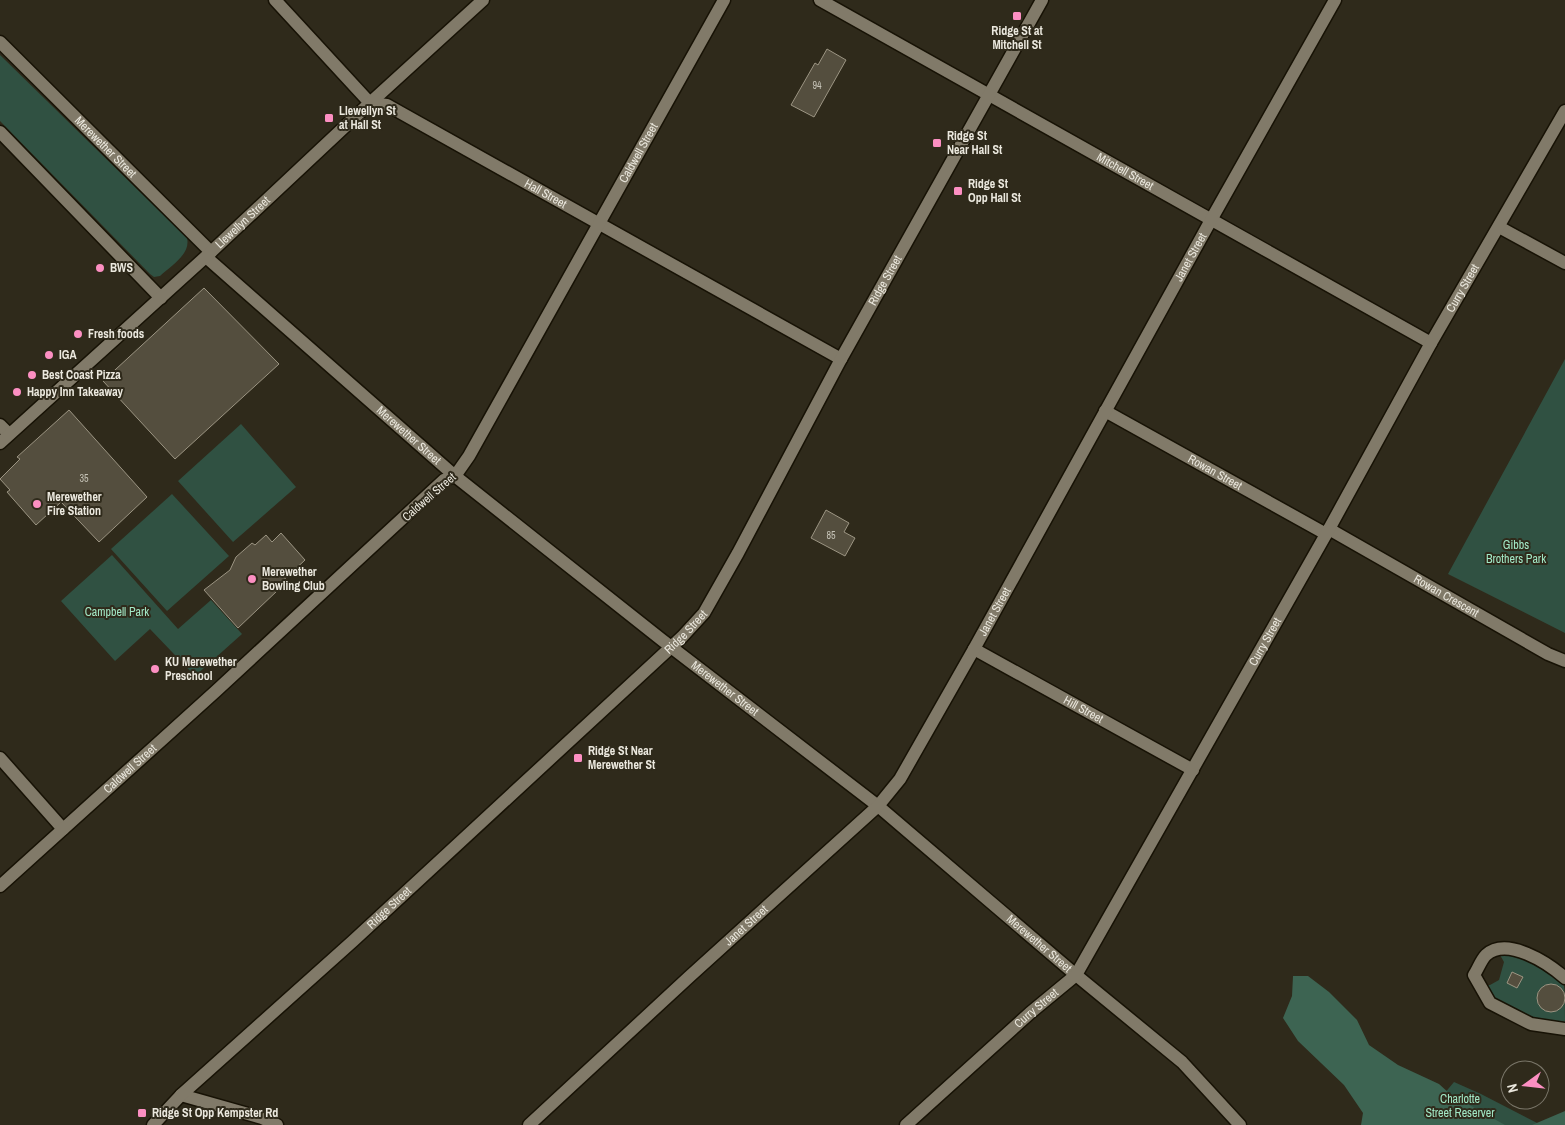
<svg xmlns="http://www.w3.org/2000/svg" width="1565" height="1125" viewBox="0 0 1565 1125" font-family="'Archivo Narrow',sans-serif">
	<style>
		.green { fill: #305142 }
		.forest { fill: #3d6452 }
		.building { fill: #544e3e; stroke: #9c9583 }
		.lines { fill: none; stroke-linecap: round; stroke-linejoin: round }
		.minor-casing { stroke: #171205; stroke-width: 15 }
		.minor { stroke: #817a69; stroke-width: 12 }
		.poi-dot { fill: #fc8fc2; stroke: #2f2a1b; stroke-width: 2 }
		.labels { text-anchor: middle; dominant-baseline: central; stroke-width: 4; stroke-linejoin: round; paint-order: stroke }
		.number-label { font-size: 10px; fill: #c5c2b6 }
		.poi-label { font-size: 12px; font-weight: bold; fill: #ebe8de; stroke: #2f2a1b; text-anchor: start }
		.street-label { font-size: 12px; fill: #ebe8de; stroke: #2f2a1b }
		.park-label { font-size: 12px; fill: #a2e8c6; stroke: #2f2a1b }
	</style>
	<rect width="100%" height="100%" fill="#2f2a1b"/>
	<path class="green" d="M0,55l187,183c4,16 -16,28 -27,38l-6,1 -4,-3 -150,-153z
		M1565,359v274l-117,-59z
		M241,424l55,63 -63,55 -55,-61z
		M172,494l57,62 -62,55 -56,-62z
		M112,555l66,74 33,-29 31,34 -47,42 -45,-47 -35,32 -54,-60z
		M1506,954c14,2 51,20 58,32 1,7 1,30 1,39 -28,-6 -64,-15 -81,-39l6,-1 9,-5 5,-18 -4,-7z
		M1454,1082l27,12 60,31h-123z"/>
	<path class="forest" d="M1293,976h15l21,16 28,28 12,25 29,20 41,19 11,10 55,31h-144l2,-12 -19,-28 -46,-44 -15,-23 9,-22z
		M1565,1111v14h-33z"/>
	<path class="building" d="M827,49l19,11 -32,57 -23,-12 24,-42 3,2z
		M204,288l75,76 -104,95 -72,-78z
		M69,410l78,87 -48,45 -38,-40 -25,23 -29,-33 3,-2 -10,-11 20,-20 -3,-2z
		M826,510l23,13 -5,9 11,6 -10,18 -34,-18z
		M281,533l24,27 -29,27 2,3 -40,38 -34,-38 26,-20 6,-13 16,-14 3,2 11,-10 6,7z
		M1512,972l11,5 -6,11 -10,-5z
		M1537 998a14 14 0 1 1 28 0a14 14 0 1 1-28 0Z"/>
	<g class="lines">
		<g class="minor-casing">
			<g id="minor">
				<path id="s1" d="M275,0l95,103 17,2 454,254"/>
				<path id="s2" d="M820,0l611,343"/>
				<path id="s3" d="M0,42l211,210"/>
				<path d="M0,132l161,166"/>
				<path d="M1499,227l66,36"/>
				<path id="s4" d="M206,257l249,219 207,164 216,166 198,169 106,87 58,63"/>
				<path id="s5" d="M1105,411l221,123"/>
				<path d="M0,425l9,9"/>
				<path id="s6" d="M0,443l211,-191 159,-149 113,-103"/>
				<path id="s7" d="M1329,529l219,125 17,7"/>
				<path id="s8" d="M974,649l219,121"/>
				<path d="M0,758l63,71"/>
				<path id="s9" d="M0,886l216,-195 228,-211 11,-4 14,-20 255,-456"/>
				<path d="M1565,978c-17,-15 -58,-42 -79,-23 -5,5 -8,14 -12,20l16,28 41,21 34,5"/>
				<path d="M181,1095l81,23 15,7"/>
				<path id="s10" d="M153,1125l28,-30 172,-154 329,-304 22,-24 34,-60 103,-194 201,-359"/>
				<path id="s11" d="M529,1125l160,-148 189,-171 22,-27 74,-130 237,-429 124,-220"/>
				<path id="s12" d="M906,1125l124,-112 46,-38 253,-446 102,-186 134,-232"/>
			</g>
		</g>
		<use href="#minor" class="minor"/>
	</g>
	<g class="poi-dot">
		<rect x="1012" y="11" width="10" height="10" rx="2.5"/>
		<rect x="324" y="113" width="10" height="10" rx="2.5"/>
		<rect x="932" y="138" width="10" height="10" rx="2.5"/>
		<rect x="953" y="186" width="10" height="10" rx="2.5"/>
		<circle cx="100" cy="268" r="5"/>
		<circle cx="78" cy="334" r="5"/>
		<circle cx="49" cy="355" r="5"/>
		<circle cx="32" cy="375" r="5"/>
		<circle cx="17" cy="392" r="5"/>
		<circle cx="37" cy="504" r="5"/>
		<circle cx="252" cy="579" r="5"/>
		<circle cx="155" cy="669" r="5"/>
		<rect x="573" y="753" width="10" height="10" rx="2.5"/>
		<rect x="137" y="1108" width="10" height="10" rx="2.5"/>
	</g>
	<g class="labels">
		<g class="number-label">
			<text x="817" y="85">94</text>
			<text x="84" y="478">35</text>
			<text x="831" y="535">85</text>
		</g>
		<g class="poi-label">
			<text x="1017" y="31" text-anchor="middle">Ridge St at<tspan x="1017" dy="14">Mitchell St</tspan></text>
			<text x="339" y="111">Llewellyn St<tspan x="339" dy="14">at Hall St</tspan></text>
			<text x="947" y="136">Ridge St<tspan x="947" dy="14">Near Hall St</tspan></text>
			<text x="968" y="184">Ridge St<tspan x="968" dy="14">Opp Hall St</tspan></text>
			<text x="110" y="268">BWS</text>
			<text x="88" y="334">Fresh foods</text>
			<text x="59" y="355">IGA</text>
			<text x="42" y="375">Best Coast Pizza</text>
			<text x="27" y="392">Happy Inn Takeaway</text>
			<text x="47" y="497">Merewether<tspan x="47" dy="14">Fire Station</tspan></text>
			<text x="262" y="572">Merewether<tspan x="262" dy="14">Bowling Club</tspan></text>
			<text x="165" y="662">KU Merewether<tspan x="165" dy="14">Preschool</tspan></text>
			<text x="588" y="751">Ridge St Near<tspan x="588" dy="14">Merewether St</tspan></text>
			<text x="152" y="1113">Ridge St Opp Kempster Rd</text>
		</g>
		<g class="street-label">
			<text stroke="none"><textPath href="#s3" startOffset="149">Merewether Street</textPath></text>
			<text stroke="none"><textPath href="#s9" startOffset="985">Caldwell Street</textPath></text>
			<text stroke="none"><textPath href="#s2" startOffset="350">Mitchell Street</textPath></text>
			<text stroke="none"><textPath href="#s1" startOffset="339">Hall Street</textPath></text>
			<text stroke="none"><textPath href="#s6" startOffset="328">Llewellyn Street</textPath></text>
			<text stroke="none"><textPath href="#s11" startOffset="1105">Janet Street</textPath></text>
			<text stroke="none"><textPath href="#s10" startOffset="1131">Ridge Street</textPath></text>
			<text stroke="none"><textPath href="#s12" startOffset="1015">Curry Street</textPath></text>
			<text stroke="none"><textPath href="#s4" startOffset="270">Merewether Street</textPath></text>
			<text stroke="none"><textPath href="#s5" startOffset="126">Rowan Street</textPath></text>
			<text transform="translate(429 497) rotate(-41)">Caldwell Street</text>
			<text stroke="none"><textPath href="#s7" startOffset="135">Rowan Crescent</textPath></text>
			<text stroke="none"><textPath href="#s11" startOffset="700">Janet Street</textPath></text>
			<text stroke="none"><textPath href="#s10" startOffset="726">Ridge Street</textPath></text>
			<text stroke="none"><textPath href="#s12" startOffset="610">Curry Street</textPath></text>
			<text stroke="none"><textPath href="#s4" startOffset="675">Merewether Street</textPath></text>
			<text stroke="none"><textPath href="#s8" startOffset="125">Hill Street</textPath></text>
			<text stroke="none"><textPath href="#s9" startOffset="175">Caldwell Street</textPath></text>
			<text stroke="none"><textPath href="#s10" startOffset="321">Ridge Street</textPath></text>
			<text stroke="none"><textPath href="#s11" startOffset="295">Janet Street</textPath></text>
			<text stroke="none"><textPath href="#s4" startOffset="1080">Merewether Street</textPath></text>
			<text stroke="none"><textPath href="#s12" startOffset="175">Curry Street</textPath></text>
		</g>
		<g class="park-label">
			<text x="1516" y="545">Gibbs<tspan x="1516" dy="14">Brothers Park</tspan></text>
			<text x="117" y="612">Campbell Park</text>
			<text x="1460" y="1099">Charlotte<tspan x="1460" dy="14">Street Reserver</tspan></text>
		</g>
	</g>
	<g transform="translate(1525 1085) rotate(255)"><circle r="24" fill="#2f2a1b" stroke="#7a7669"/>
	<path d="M0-4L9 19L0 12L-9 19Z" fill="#fc8fc2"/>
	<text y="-8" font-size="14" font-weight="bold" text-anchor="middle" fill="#ebe8de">N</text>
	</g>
</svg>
